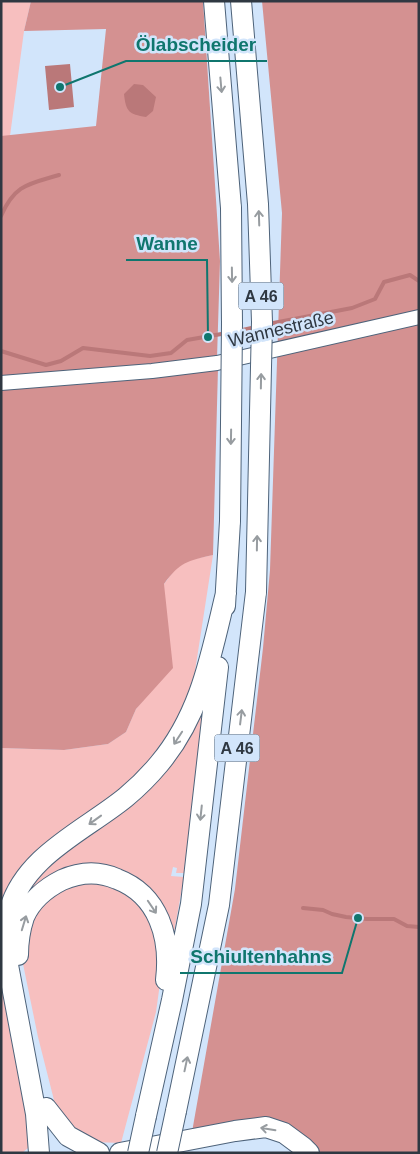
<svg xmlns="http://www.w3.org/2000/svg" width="420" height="1154" viewBox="0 0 420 1154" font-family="Arial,sans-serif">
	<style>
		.green { fill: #f7bfbf }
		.forest { fill: #d49191 }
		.water { fill: #ba7879 }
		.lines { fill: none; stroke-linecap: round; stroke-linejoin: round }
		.stream { stroke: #ba7879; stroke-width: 4 }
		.tertiary-casing { stroke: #4e637a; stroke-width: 16 }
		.motorway-casing { stroke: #4e637a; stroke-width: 22 }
		.tertiary { stroke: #fff; stroke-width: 14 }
		.motorway { stroke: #fff; stroke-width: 20 }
		.motorway-bridge-casing { stroke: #4e637a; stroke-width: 22; stroke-linecap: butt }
		.motorway-bridge { stroke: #fff; stroke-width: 20 }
		.oneway { stroke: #979ca0 }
		.labels { text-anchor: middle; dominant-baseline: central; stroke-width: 5; stroke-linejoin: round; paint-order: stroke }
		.shield { fill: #d2e5fb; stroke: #606c7a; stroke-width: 1 }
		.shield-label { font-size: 16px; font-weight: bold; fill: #2f3842 }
		.street-label { font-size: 18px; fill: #2f3842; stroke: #d2e5fb }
		.leader { fill: none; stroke: #0f766e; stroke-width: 2 }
		.callout-dot { fill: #0f766e; stroke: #d2e5fb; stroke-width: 2 }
		.callout-label { font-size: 19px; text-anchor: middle; font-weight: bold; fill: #0f766e; stroke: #d2e5fb; stroke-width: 5; stroke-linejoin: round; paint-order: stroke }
	</style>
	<rect width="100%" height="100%" fill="#d2e5fb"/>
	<path class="green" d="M1,1h30l-7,30 -14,105h-9z
		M213,555l-20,129 -19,41 -31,44 -35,35 -41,29 -65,89 28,172 -2,54 -6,5h-21v-405l63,2 44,-6 18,-12 10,-23 8,-10 20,-115 12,-16 13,-8z
		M206,686l-21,187h-9l1,-5 -4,-1 -2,9 13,1 -12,67 -13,-35 -80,-39 -65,51 14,-38 82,-67z
		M84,878l26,3 40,31 12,57 -6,43 -35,131 -27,-1 -19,-7 -19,-27 -18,-71 -16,-78 5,-33 30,-38z"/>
	<path class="forest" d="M31,1h172l17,260 -3,97 -216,19v-241l95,-10 10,-97 -82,2z
		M262,1h157v1152h-103l-24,-25 -100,4 43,-243 28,-241 7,-78 12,-357z
		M218,368l-5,187c-26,6 -33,7 -49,29l9,84 -37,41 -10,23 -18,12 -44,6 -63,-2v-358l110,-8z"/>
	<path class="water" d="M70,64l4,43 -25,3 -4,-44z
		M134,84l9,1 13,12 -3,14 -7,6c-17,-3 -20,-5 -22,-23z"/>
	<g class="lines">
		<path class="stream" d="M1,216c14,-32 28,-32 58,-41
			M268,324l84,-16 23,-9 9,-17 26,-7 9,6
			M238,331l18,-4
			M1,351l45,14 15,-4 22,-13 67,8 21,-3 16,-13 40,-7
			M303,908l20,2 9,4 14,3 21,2h27l13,7 12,1"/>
		<g class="tertiary-casing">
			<path id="tertiary" d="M1,383l151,-12 65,-8 202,-46"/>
		</g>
		<g class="motorway-casing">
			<path id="motorway" d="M214,1l17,207
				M225,606l5,-85
				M18,955c0,-12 2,-26 6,-38 7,-16 22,-29 38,-37 18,-8 37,-9 55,-1 42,16 54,59 49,101
				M46,1108l22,28 31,17
				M176,1111l43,-206 37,-313
				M146,1116l26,-116 19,-96 27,-237
				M39,1153l-3,-39 -28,-149c-1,-17 -3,-36 1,-53 14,-56 77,-82 117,-115 12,-10 23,-21 33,-33 42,-50 52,-109 67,-171
				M120,1153l115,-22 31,-4 18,6 19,14 6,6"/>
		</g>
		<use href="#tertiary" class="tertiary"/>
		<use href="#motorway" class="motorway"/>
		<g class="motorway-bridge-casing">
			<path id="motorway-bridge" d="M241,1l17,203 4,118 -6,270
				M230,521l2,-197 -1,-116
				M138,1153l8,-37
				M167,1153l9,-42"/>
		</g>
		<use href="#motorway-bridge" class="motorway-bridge"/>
	</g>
	<defs><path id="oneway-shaft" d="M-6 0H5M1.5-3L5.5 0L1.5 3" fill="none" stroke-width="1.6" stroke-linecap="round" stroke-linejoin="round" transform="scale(1.25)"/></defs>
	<g class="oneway">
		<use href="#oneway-shaft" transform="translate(221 85) rotate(85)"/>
		<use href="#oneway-shaft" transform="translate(259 218) rotate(-92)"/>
		<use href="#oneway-shaft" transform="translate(232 275) rotate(89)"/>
		<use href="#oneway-shaft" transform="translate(261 381) rotate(-89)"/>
		<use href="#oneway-shaft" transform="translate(231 437) rotate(91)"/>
		<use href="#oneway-shaft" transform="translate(257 543) rotate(-89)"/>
		<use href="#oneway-shaft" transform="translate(241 717) rotate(-83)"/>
		<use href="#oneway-shaft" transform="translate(178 738) rotate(123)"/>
		<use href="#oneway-shaft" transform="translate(201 813) rotate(96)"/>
		<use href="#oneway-shaft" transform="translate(95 820) rotate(144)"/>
		<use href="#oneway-shaft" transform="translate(152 907) rotate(56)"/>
		<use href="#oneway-shaft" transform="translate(24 923) rotate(-73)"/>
		<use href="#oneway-shaft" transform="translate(186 1064) rotate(-78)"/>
		<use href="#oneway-shaft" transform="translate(268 1129) rotate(-171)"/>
	</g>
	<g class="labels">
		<g class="shield">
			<rect x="238.5" y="282.5" width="45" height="27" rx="4"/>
			<rect x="214.5" y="734.5" width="45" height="27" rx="4"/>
		</g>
		<g class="shield-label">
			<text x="261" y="296">A 46</text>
			<text x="237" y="748">A 46</text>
		</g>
		<g class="street-label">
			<text transform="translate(281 329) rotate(-13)">Wannestraße</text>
		</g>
	</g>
	<path class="leader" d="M60 87L126 61H267M208 337L207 260H126M358 918L342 973H180"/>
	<g class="callout-dot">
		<circle cx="60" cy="87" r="5"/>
		<circle cx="208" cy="337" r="5"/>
		<circle cx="358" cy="918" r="5"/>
	</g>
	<g class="callout-label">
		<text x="196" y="51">Ölabscheider</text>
		<text x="167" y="250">Wanne</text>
		<text x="261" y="963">Schiultenhahns</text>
	</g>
	<rect width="420" height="1154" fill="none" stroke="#2f3842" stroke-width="5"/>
</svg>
